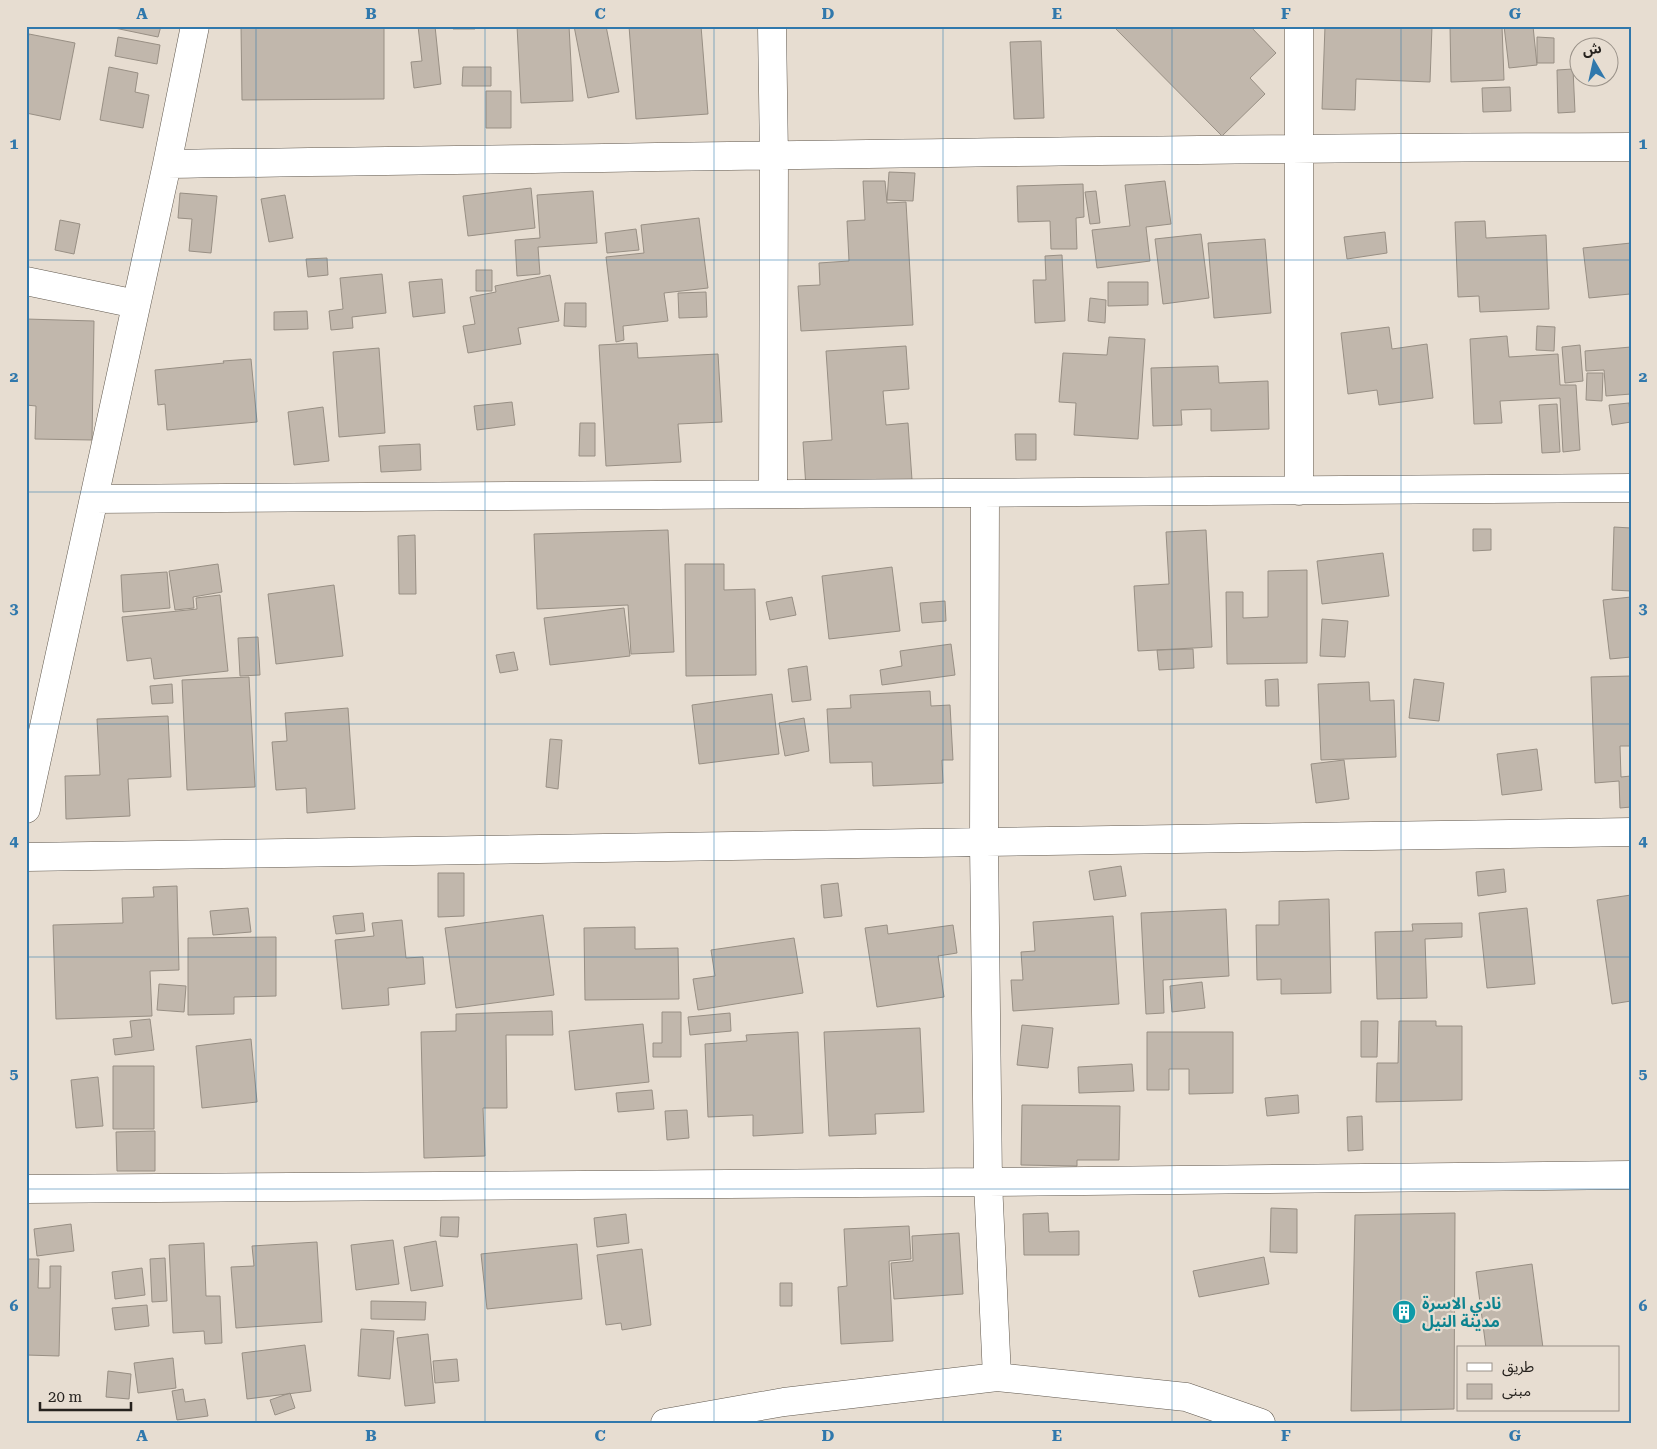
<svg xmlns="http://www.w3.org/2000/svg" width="1657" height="1449" viewBox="0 0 1657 1449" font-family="'Roboto Serif','Noto Sans Arabic',serif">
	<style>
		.building { fill: #c1b7ac; stroke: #988f84 }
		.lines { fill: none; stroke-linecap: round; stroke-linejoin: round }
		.minor-casing { stroke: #61594f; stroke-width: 29 }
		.minor { stroke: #fff; stroke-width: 28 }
		.grid { fill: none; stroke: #3078ac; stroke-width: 1; stroke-opacity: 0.55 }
		.labels { text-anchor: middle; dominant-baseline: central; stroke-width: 4.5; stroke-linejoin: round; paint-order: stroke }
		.culture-label { font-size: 16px; font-weight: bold; fill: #0d838f; stroke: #e7ddd1; text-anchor: start }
		.neatline { fill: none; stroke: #3078ac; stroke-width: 2 }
		.grid-label { font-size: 16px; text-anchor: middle; font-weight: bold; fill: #3078ac }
	</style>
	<rect width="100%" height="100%" fill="#e7ddd1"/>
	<path class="building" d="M105,26h56l-3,11z
		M241,26h143v73l-142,1z
		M418,26h17l6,58 -27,4 -3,-26 11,-1z
		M453,26h22v3h-22z
		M517,26h52l4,75 -52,2z
		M574,26h32l13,66 -31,6z
		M629,26h72l7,88 -72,5z
		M1113,26h137l26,27 -26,25 15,16 -43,42z
		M1325,26h107l-2,56 -74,-3 -1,31 -33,-1z
		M1450,26h52l2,54 -53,2z
		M1504,26h29l4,39 -28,3z
		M29,34l46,9 -15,77 -34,-7v-65z
		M118,37l42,8 -3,19 -42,-8z
		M1537,37l17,1v25h-17z
		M1041,41l3,77 -30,1 -4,-77z
		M109,67l29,6 -3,19 14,3 -6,33 -43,-8z
		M463,67h28v19h-29z
		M1573,69l2,43 -17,1 -1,-43z
		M1510,87l1,24 -28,1 -1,-24z
		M486,91h25v37h-25z
		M889,172l26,1 -2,28 -26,-1z
		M863,181h22l2,22 19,-1 7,123 -112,6 -3,-45 22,-1 -1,-22 30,-2 -2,-40 18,-1z
		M1165,181l6,43 -25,3 4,34 -53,7 -5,-38 38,-4 -5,-41z
		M1083,184l1,33 -8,1 1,31h-26l-1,-28 -32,1 -1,-36z
		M531,188l4,40 -67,8 -5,-40z
		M593,191l4,52 -59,4 2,27 -23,2 -2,-36 25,-2 -3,-43z
		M1096,191l4,32 -10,1 -5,-32z
		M180,193l37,3 -6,57 -22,-2 3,-32 -14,-1z
		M285,195l8,43 -24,4 -8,-43z
		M699,218l9,70 -44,5 4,28 -45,5 1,14 -8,2 -10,-85 38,-4 -3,-28z
		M60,220l20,4 -6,30 -19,-4z
		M1485,221l1,17 60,-3 3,74 -69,3 -1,-16 -21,1 -3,-75z
		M636,229l3,21 -32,3 -2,-20z
		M1385,232l2,21 -40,6 -3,-22z
		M1201,234l8,64 -46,6 -8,-65z
		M1265,239l6,74 -57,5 -6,-75z
		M1631,243v58l-1,-7 -41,4 -6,-50z
		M1062,255l3,66 -30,2 -2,-43h13l-1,-24z
		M327,258l1,17 -20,2 -2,-18z
		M476,270h16v21h-16z
		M382,274l4,39 -34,4 1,11 -22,2 -2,-19 14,-2 -3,-31z
		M550,275l9,46 -41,7 3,16 -53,9 -5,-27 12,-2 -5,-27 26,-5 -1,-6z
		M442,279l3,34 -32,4 -4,-35z
		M1108,282h40v23l-40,1z
		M706,292l1,25 -28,1 -1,-25z
		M1090,298l16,2 -1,23 -17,-2z
		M565,303h21v24l-22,-1z
		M307,311l1,18 -34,1v-18z
		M26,319l68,2 -2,119 -57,-1 1,-33 -10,-1z
		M1537,326l18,1 -1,24 -18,-1z
		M1389,327l3,22 35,-5 6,54 -54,7 -2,-15 -29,4 -7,-61z
		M1507,336l2,21 49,-3 2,31h16l4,65 -17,2 -3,-54 -60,3 2,22 -28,1 -4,-85z
		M1109,337l36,2 -7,100 -64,-4 2,-32 -17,-1 4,-49 44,2z
		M637,343l1,15 80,-4 4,68 -44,2 3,38 -75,4 -7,-121z
		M1580,345l3,36 -18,2 -3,-36z
		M906,346l3,43 -26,2 3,34 22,-2 4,57 -106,8 -3,-46 29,-2 -6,-89z
		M1631,347v47l-25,2 -2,-26 -18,1 -1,-20z
		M379,348l6,85 -46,4 -6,-85z
		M251,359l6,63 -90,8 -2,-26 -7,1 -3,-35 69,-7 -1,-2z
		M1218,366l1,17 49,-2 1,48 -58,2v-22l-30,1 1,15 -29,1 -2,-58z
		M1587,373h16l-1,28 -16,-1z
		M512,402l3,23 -38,5 -3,-24z
		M1629,403l2,19 -19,3 -3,-20z
		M1557,404l3,48 -18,1 -3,-48z
		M323,407l6,54 -35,4 -6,-53z
		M580,423h15v33h-16z
		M1015,434h21v26h-20z
		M420,444l1,26 -40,2 -2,-26z
		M1614,527l17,1v63l-19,-1z
		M1473,529h18v21l-18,1z
		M668,530l6,122 -43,2 -3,-49 -91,4 -3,-75z
		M1206,530l6,117 -74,4 -4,-65 35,-2 -3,-52z
		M415,535l1,59h-17l-1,-58z
		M1383,553l6,43 -67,8 -5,-43z
		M218,564l4,28 -29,5 1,11 -19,2 -6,-39z
		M685,564h39v26l31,-1 1,86 -70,1z
		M892,567l8,64 -71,8 -7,-63z
		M1307,570v93l-80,1 -1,-72h17v26l25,-1v-46z
		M167,572l3,36 -47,4 -2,-37z
		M334,585l9,71 -67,8 -8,-70z
		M220,595l8,76 -74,8 -3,-21 -24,3 -5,-44 75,-8 -1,-11z
		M792,597l4,18 -26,5 -4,-18z
		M1631,597v60l-21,2 -7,-59z
		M945,601l1,20 -24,2 -2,-20z
		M624,608l6,48 -80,9 -6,-47z
		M1322,619l26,2 -3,36 -25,-1z
		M258,637l2,38 -20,1 -2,-38z
		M951,644l4,31 -73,10 -2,-15 22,-4 -2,-15z
		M1193,649l1,19 -35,2 -2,-20z
		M514,652l4,18 -18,3 -4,-18z
		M807,666l4,34 -19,2 -4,-33z
		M1631,676v70h-11l1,31 10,-1v31l-11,1 -1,-27 -24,2 -4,-106z
		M249,677l6,110 -68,3 -5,-110z
		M1278,679l1,27h-13l-1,-26z
		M1414,679l30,4 -5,38 -30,-3z
		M1369,682l1,19 24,-1 2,57 -75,3 -3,-76z
		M172,684l1,19 -21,1 -2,-18z
		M930,691l1,15 19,-1 3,55h-11l1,23 -70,3 -1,-24 -42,1 -3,-54 24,-1 -1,-13z
		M772,694l7,60 -80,10 -7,-59z
		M348,708l7,101 -48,4 -1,-25 -30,2 -4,-48 15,-1 -2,-28z
		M168,716l3,61 -43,2 2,37 -64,3 -1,-43 35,-1 -3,-56z
		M804,718l5,33 -24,5 -6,-33z
		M550,739l12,1 -4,49 -12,-2z
		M1537,749l5,41 -40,5 -5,-41z
		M1344,760l5,39 -33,4 -5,-39z
		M1121,866l5,30 -32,4 -5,-29z
		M1504,869l2,23 -28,4 -2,-24z
		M438,873h26v43l-26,1z
		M838,883l4,33 -18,2 -3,-33z
		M177,886l2,84 -29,1 2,45 -96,3 -3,-94 70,-2 -1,-25 32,-1 -1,-10z
		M1631,895v106l-19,3 -15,-104z
		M1329,899l2,94 -50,1v-15l-24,1 -1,-55h23v-24z
		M248,908l3,24 -38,3 -3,-24z
		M1527,908l8,76 -48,4 -8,-75z
		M1226,909l3,67 -66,4 1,33 -18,1 -5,-101z
		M363,913l2,18 -29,3 -3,-18z
		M543,915l11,80 -98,13 -11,-80z
		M1113,916l6,88 -106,7 -2,-31h12l-2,-28 14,-1 -2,-29z
		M402,920l4,38 17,-1 2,27 -37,4 1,17 -47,4 -7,-69 39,-4 -2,-13z
		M1462,923v14l-37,2 2,59 -50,1 -2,-67 38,-1 -1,-7z
		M887,925l1,9 65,-9 4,28 -19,3 6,41 -67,10 -12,-79z
		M635,927v22l43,-1 1,51 -94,1 -1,-72z
		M276,937v59l-42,1v17l-46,1v-77z
		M794,938l9,55 -105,17 -5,-31 22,-3 -4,-26z
		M1202,982l3,26 -33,4 -2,-26z
		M159,984l27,2 -2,26 -27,-2z
		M552,1011l1,24h-47l1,73h-24l2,48 -61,2 -3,-126 35,-1v-17z
		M662,1012h19v45h-28v-14h9z
		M730,1013l1,18 -41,4 -2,-18z
		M150,1019l4,31 -39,5 -2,-16 19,-2 -2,-16z
		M1361,1021h17l-1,36h-16z
		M1399,1021h37v5h26v74l-86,2 1,-39h21z
		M643,1024l6,58 -74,8 -6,-59z
		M1022,1025l31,3 -5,40 -31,-3z
		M920,1028l4,84 -49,2 1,20 -47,2 -5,-104z
		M798,1032l5,101 -50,3v-21l-45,2 -3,-73 42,-3 -1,-6z
		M1147,1032h86v61l-44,1v-25h-20v21h-22z
		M251,1039l6,63 -55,6 -6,-62z
		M1132,1064l2,27 -55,2 -1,-26z
		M113,1066h41v63h-41z
		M98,1077l5,49 -27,2 -5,-48z
		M652,1090l2,19 -36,3 -2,-19z
		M1298,1095l1,18 -32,3 -2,-18z
		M1022,1105l98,1 -1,54h-42v6l-56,-1z
		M687,1110l2,28 -22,2 -2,-29z
		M1362,1116l1,34 -15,1 -1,-34z
		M155,1131v40h-38l-1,-39z
		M1271,1208l26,1v44l-27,-1z
		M1048,1213l1,19 30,-1v24h-55l-1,-41z
		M1455,1213l-1,196 -103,2 4,-196z
		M626,1214l3,29 -32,4 -3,-29z
		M441,1217h18l-1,20 -18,-1z
		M71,1224l3,27 -37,5 -3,-27z
		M909,1226l2,33 -22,2 4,80 -52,3 -3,-57 9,-1 -3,-57z
		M959,1233l4,61 -69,5 -3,-36 22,-2 -1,-25z
		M393,1240l6,44 -43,6 -5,-45z
		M436,1241l7,45 -32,5 -7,-44z
		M317,1242l5,80 -86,6 -5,-61 23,-1 -2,-20z
		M204,1243l2,53h14l2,47 -17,1 -1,-13 -31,2 -4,-88z
		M577,1244l5,55 -95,10 -6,-55z
		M642,1249l9,76 -29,5 -1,-7 -15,2 -9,-70z
		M1264,1257l5,27 -70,13 -6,-26z
		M165,1258l2,43 -15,1 -2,-43z
		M26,1259h13l-1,29h12v-22h11l-2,90 -33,-1z
		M1532,1264l11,84h-57l-10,-76z
		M142,1268l3,27 -30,4 -3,-27z
		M780,1283h12v23h-12z
		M371,1301l55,1 -1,18 -54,-1z
		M147,1305l2,21 -34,4 -3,-22z
		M361,1329l33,2 -4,48 -32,-3z
		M428,1334l7,69 -30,3 -8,-68z
		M305,1345l6,46 -64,8 -5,-46z
		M173,1358l3,30 -38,5 -4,-30z
		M457,1359l2,22 -24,2 -2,-22z
		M108,1371l23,3 -2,25 -23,-2z
		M183,1389l2,13 20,-3 3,17 -31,4 -5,-29z
		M290,1393l5,15 -20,7 -5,-15z"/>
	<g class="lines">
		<g class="minor-casing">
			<path id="minor" d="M772,26l2,131 -1,337
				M1299,26v465
				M167,164c488,-6 976,-16 1464,-17
				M26,281l110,23
				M985,494l-1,349 4,339 9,195
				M94,499l1537,-11
				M26,809l141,-645 28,-138
				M26,857l1605,-25
				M26,1189l962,-7 643,-7
				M665,1423l119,-21 213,-25 189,20 75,26"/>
		</g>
		<use href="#minor" class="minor"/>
	</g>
	<path class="grid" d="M256,26v1397M485,26v1397M714,26v1397M943,26v1397M1172,26v1397M1401,26v1397M26,260h1605M26,492h1605M26,724h1605M26,957h1605M26,1189h1605"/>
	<defs>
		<g id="building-disc" transform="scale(1.25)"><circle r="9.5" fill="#0f9aa8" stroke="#e7ddd1"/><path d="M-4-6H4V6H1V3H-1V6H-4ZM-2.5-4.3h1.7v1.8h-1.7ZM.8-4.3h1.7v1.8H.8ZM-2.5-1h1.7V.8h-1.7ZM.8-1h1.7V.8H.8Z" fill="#fff"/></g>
	</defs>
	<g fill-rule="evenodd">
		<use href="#building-disc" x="1404" y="1312"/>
	</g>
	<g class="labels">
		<g class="culture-label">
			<text x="1422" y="1303">نادي الاسرة<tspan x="1422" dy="18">مدينة النيل</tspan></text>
		</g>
	</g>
	<rect width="1657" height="1449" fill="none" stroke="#e7ddd1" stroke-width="55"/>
	<rect x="1457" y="1346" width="162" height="65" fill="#e7ddd1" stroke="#9a9289"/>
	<rect x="1467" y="1363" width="25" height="8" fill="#ffffff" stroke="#9a9289"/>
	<text x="1502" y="1372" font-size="15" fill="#26221e">طريق</text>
	<rect x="1467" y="1384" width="25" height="15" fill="#c1b7ac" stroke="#9a9289"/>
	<text x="1502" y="1396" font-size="15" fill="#26221e">مبنى</text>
	<g transform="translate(1594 62) rotate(351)"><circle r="24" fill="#e7ddd1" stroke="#9a9289"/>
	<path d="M0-4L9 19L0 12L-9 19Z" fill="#3078ac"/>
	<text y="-8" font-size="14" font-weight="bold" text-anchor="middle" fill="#26221e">ش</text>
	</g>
	<path d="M40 1402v8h91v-8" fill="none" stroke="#26221e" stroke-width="2.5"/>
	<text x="48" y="1402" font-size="15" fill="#26221e" stroke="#e7ddd1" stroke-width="4" paint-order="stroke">20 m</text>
	<rect x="28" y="28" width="1602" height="1394" class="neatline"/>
	<g class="grid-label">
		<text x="142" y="19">A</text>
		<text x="371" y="19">B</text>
		<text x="600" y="19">C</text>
		<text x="828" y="19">D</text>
		<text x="1057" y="19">E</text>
		<text x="1286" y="19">F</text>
		<text x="1515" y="19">G</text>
		<text x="14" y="149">1</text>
		<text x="1643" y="149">1</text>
		<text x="14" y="382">2</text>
		<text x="1643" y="382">2</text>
		<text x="14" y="614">3</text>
		<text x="1643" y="614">3</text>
		<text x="14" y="846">4</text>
		<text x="1643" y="846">4</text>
		<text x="14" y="1079">5</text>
		<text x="1643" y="1079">5</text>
		<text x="14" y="1311">6</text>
		<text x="1643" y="1311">6</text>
		<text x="142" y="1441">A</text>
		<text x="371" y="1441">B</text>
		<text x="600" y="1441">C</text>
		<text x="828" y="1441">D</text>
		<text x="1057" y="1441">E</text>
		<text x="1286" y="1441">F</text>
		<text x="1515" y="1441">G</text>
	</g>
</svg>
